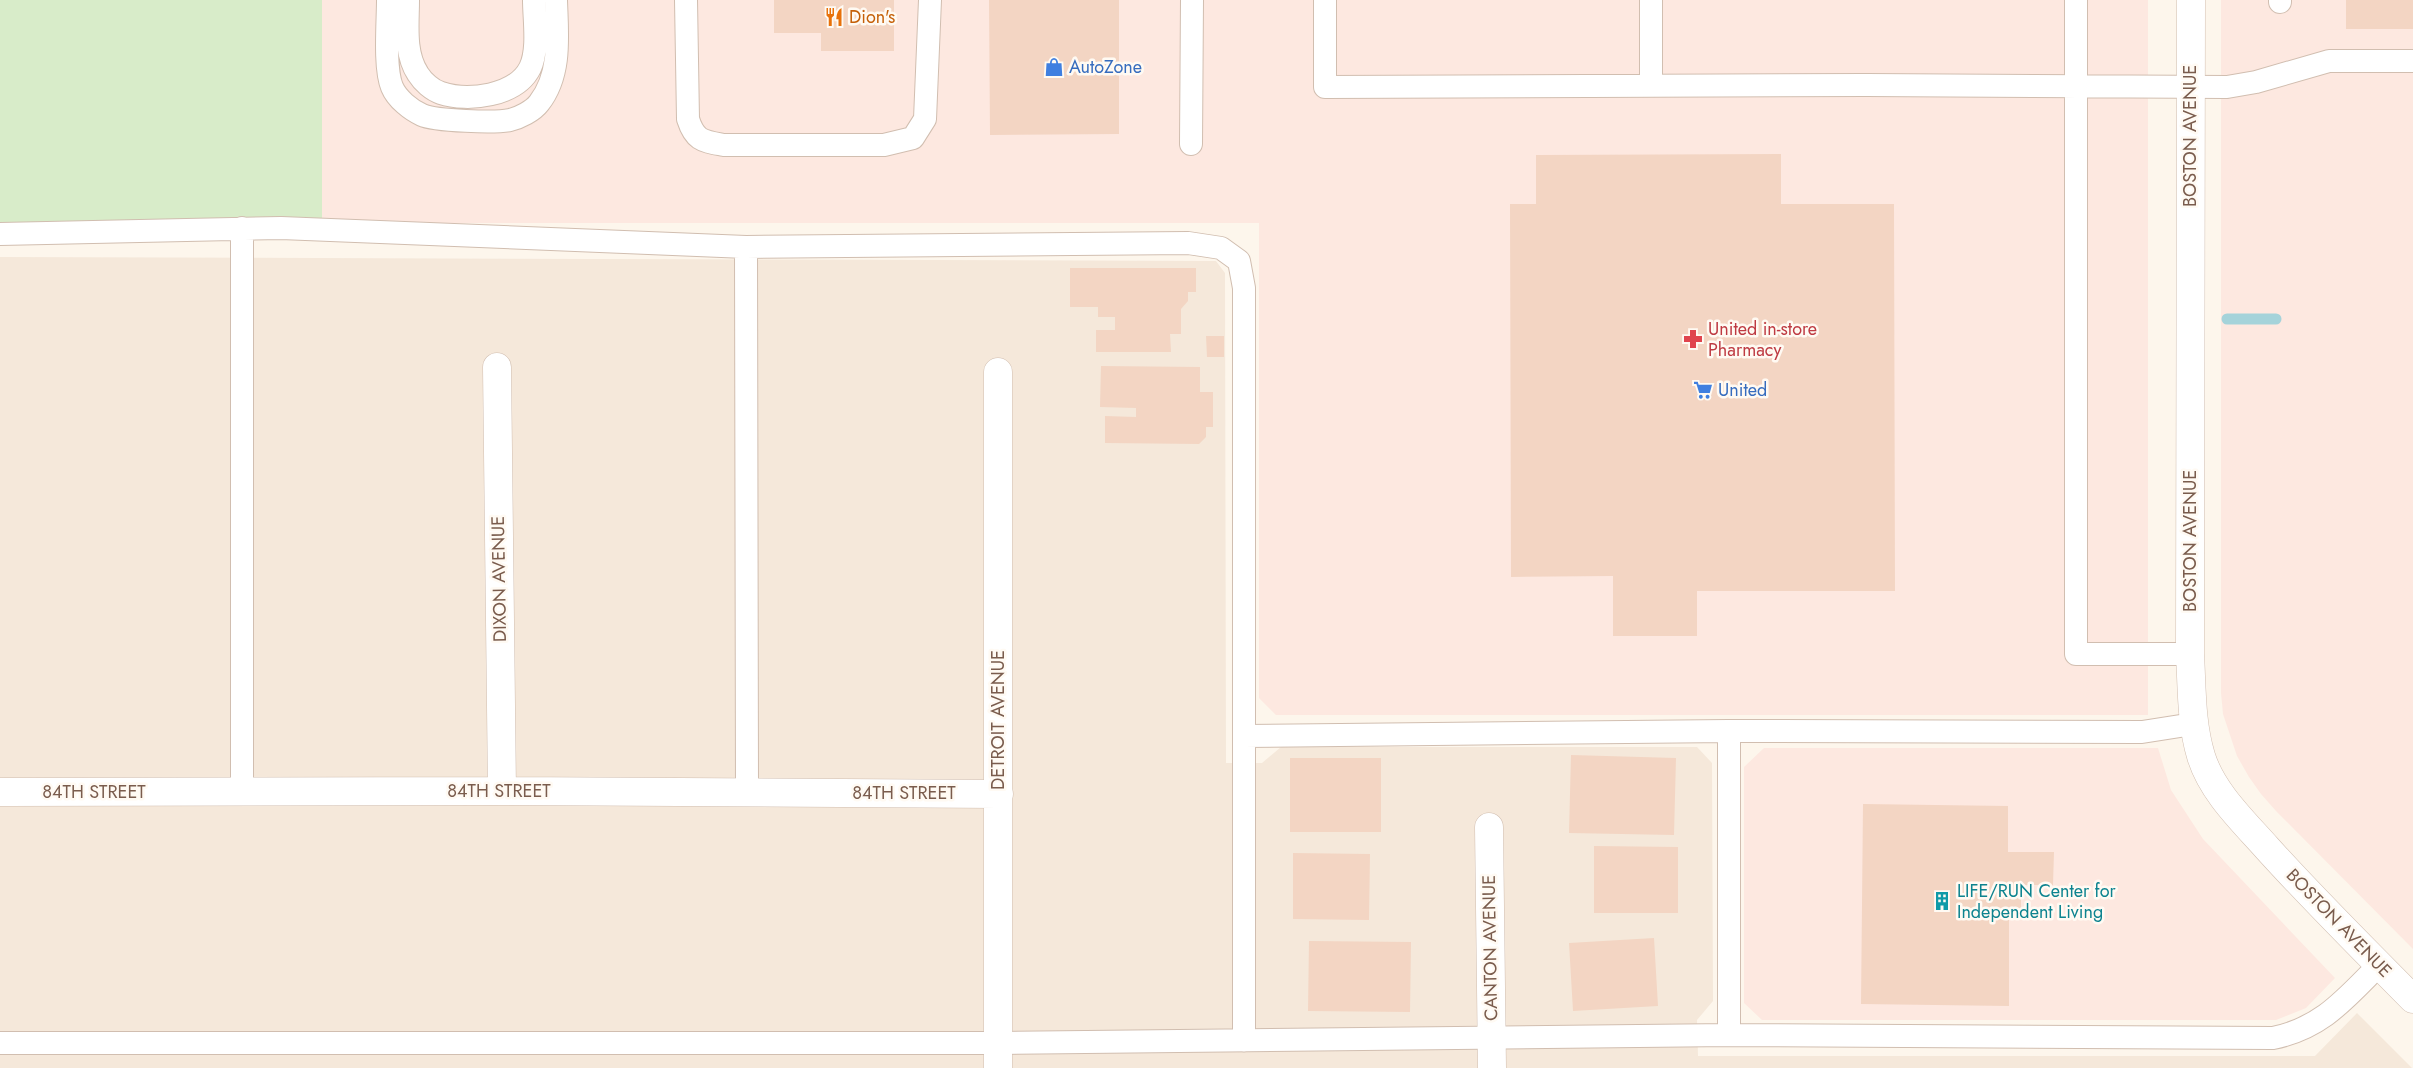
<svg xmlns="http://www.w3.org/2000/svg" width="2413" height="1068" viewBox="0 0 2413 1068" font-family="Jost,sans-serif">
	<style>
		.residential { fill: #f5e8da }
		.commercial { fill: #fde8e0 }
		.green { fill: #d8ecc9 }
		.lines { fill: none; stroke-linecap: round; stroke-linejoin: round }
		.stream { stroke: #a5d3da; stroke-width: 11 }
		.building { fill: #f3d5c3 }
		.service-casing { stroke: #d1beb0; stroke-width: 24 }
		.minor-casing { stroke: #d1beb0; stroke-width: 29 }
		.tertiary-casing { stroke: #d1beb0; stroke-width: 29 }
		.service { stroke: #fff; stroke-width: 22 }
		.minor { stroke: #fff; stroke-width: 28 }
		.tertiary { stroke: #fff; stroke-width: 28 }
		.labels { text-anchor: middle; dominant-baseline: central; stroke-width: 5; stroke-linejoin: round; paint-order: stroke }
		.food-label { font-size: 18px; fill: #c56008; stroke: #fffaf3; text-anchor: start }
		.shop-label { font-size: 18px; fill: #366cbe; stroke: #fffaf3; text-anchor: start }
		.street-label { font-size: 18px; fill: #7a5c4d; stroke: #fffaf3 }
		.health-label { font-size: 18px; fill: #be3a42; stroke: #fffaf3; text-anchor: start }
		.culture-label { font-size: 18px; fill: #0d838f; stroke: #fffaf3; text-anchor: start }
	</style>
	<rect width="100%" height="100%" fill="#fdf6ec"/>
	<path class="residential" d="M0,257l1216,4 9,12 1,490h36l19,-16h416l15,16 1,238 -16,19 1,36h617l42,-43 55,55h-2412z"/>
	<path class="commercial" d="M322,0h1826v715h-872l-17,-17v-475h-937z
		M2221,0h192v949l-137,-138 -15,-17 -12,-17 -12,-21 -14,-42 -2,-21z
		M1764,748h394l13,42 32,49 132,139 -29,30 -30,12h-514l-18,-17v-236z"/>
	<path class="green" d="M0,0h322v223h-322z"/>
	<g class="lines">
		<path class="stream" d="M2227,319h49"/>
	</g>
	<path class="building" d="M774,0h120v51h-73v-18h-47z
		M989,0h130v134l-129,1z
		M2346,0h67v29h-67z
		M1781,154v50h113l1,387h-198v45h-84v-60l-102,1 -1,-373h26v-49z
		M1070,268h126v24h-8v9l-7,8v25h-11l1,18h-75v-22h19v-13h-17v-10h-28z
		M1206,336h18v21h-17z
		M1101,366l99,1v25h13v35h-7v10l-7,7 -94,-1v-27l31,1v-9l-36,-1z
		M1571,755l105,3 -2,77 -105,-2z
		M1290,758h91v74h-91z
		M1863,804l145,2v46h46l-1,33h-32v32h-12v89l-148,-2z
		M1594,846l84,1v66h-84z
		M1293,853l77,1 -1,66 -76,-1z
		M1654,938l4,68 -85,5 -4,-68z
		M1309,941l102,1 -1,70 -102,-1z"/>
	<g class="lines">
		<g class="service-casing">
			<path id="service" d="M388,0c0,22 -4,68 4,87 5,12 19,23 30,28 13,6 74,8 88,5 9,-2 23,-9 29,-17 23,-29 18,-69 17,-103
				M408,0c0,24 -4,53 10,74 5,8 14,16 23,19 27,9 75,3 89,-25 9,-19 4,-48 4,-68
				M686,0l2,119c7,22 15,22 36,26h160l29,-7 12,-19 5,-119
				M1325,0v87l541,-2 361,2 29,-5 73,-21h84
				M2076,0v654h114
				M2280,0v2
				M1651,85v-85
				M1191,144l1,-144
				M242,228v564
				M0,234l281,-6 465,19 442,-4 33,5 18,13 5,27v753
				M746,247l1,545
				M1729,731v304l544,3c49,-10 72,-39 106,-73
				M1244,736l485,-5 413,1 51,-8
				M0,1043h998l731,-8"/>
		</g>
		<g class="minor-casing">
			<path id="minor" d="M497,367l5,424
				M998,372v696
				M0,792l502,-1 497,3
				M1489,827l3,241"/>
		</g>
		<g class="tertiary-casing">
			<path id="tertiary" d="M2191,0l-1,654c2,35 1,69 11,102 11,36 42,65 66,92 47,52 96,101 146,151"/>
		</g>
		<use href="#service" class="service"/>
		<use href="#minor" class="minor"/>
		<use href="#tertiary" class="tertiary"/>
	</g>
	<defs>
		<g id="restaurant-bare" transform="scale(1.5)"><path d="M-5-6h1v4h1v-4h1v4h1v-4h1v5L-1.5 .5V6h-2V.5L-5-1ZM5-6V6H3V1.5H1.5Q1.5-4 5-6Z" fill="#e8710a" stroke="#fffaf3" stroke-width="2.5" paint-order="stroke"/></g>
		<g id="shop-bare" transform="scale(1.5)"><path d="M-5-2.5h2.3a2.7 3.5 0 0 1 5.4 0H5L5.5 6h-11ZM-1.5-2.5h3a1.5 2.3 0 0 0-3 0Z" fill="#3f7fe0" stroke="#fffaf3" stroke-width="2.5" paint-order="stroke"/></g>
		<g id="pharmacy-bare" transform="scale(1.5)"><path d="M-2-6h4v4h4v4h-4v4h-4v-4h-4v-4h4Z" fill="#e0444e" stroke="#fffaf3" stroke-width="2.5" paint-order="stroke"/></g>
		<g id="supermarket-bare" transform="scale(1.5)"><path d="M-6-5.5h2.5l.6 2H6L4.5 2H-2.5L-4.4-4H-6ZM-1.5 3.2a1.3 1.3 0 1 0 .1 0ZM3 3.2a1.3 1.3 0 1 0 .1 0Z" fill="#3f7fe0" stroke="#fffaf3" stroke-width="2.5" paint-order="stroke"/></g>
		<g id="building-bare" transform="scale(1.5)"><path d="M-4-6H4V6H1V3H-1V6H-4ZM-2.5-4.3h1.7v1.8h-1.7ZM.8-4.3h1.7v1.8H.8ZM-2.5-1h1.7V.8h-1.7ZM.8-1h1.7V.8H.8Z" fill="#0f9aa8" stroke="#fffaf3" stroke-width="2.5" paint-order="stroke"/></g>
	</defs>
	<g fill-rule="evenodd">
		<use href="#restaurant-bare" x="834" y="17"/>
		<use href="#shop-bare" x="1054" y="67"/>
		<use href="#pharmacy-bare" x="1693" y="339"/>
		<use href="#supermarket-bare" x="1703" y="390"/>
		<use href="#building-bare" x="1942" y="901"/>
	</g>
	<g class="labels">
		<g class="food-label">
			<text x="849" y="17">Dion's</text>
		</g>
		<g class="shop-label">
			<text x="1069" y="67">AutoZone</text>
			<text x="1718" y="390">United</text>
		</g>
		<g class="street-label">
			<text transform="translate(2190 136) rotate(-90)">BOSTON AVENUE</text>
			<text transform="translate(2190 541) rotate(-90)">BOSTON AVENUE</text>
			<text transform="translate(499 579) rotate(-91)">DIXON AVENUE</text>
			<text transform="translate(998 720) rotate(-90)">DETROIT AVENUE</text>
			<text x="499" y="791">84TH STREET</text>
			<text x="94" y="792">84TH STREET</text>
			<text x="904" y="793">84TH STREET</text>
			<text transform="translate(2339 923) rotate(46)">BOSTON AVENUE</text>
			<text transform="translate(1490 948) rotate(-91)">CANTON AVENUE</text>
		</g>
		<g class="health-label">
			<text x="1708" y="329">United in-store<tspan x="1708" dy="21">Pharmacy</tspan></text>
		</g>
		<g class="culture-label">
			<text x="1957" y="891">LIFE/RUN Center for<tspan x="1957" dy="21">Independent Living</tspan></text>
		</g>
	</g>
</svg>
